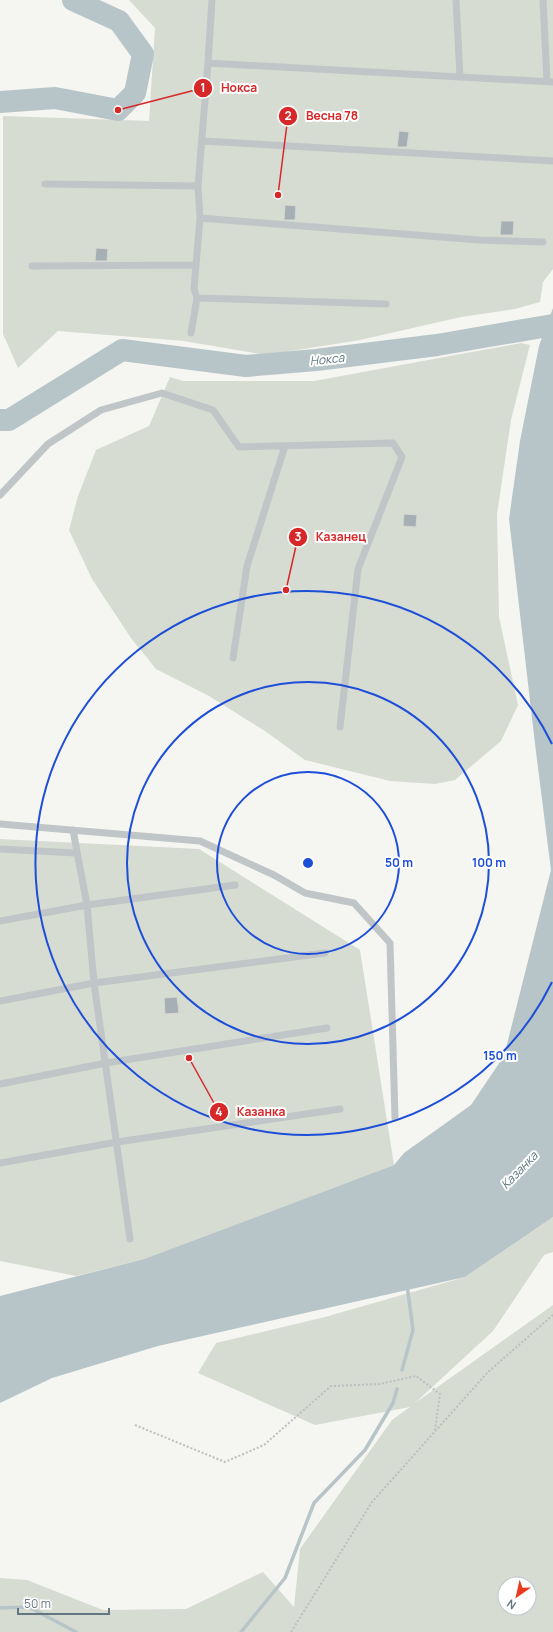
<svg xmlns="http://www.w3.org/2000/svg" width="553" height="1632" viewBox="0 0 553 1632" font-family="Manrope,sans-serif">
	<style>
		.green { fill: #d6dcd2; fill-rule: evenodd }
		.water { fill: #b7c5c8 }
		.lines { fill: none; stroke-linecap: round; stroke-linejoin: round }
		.stream { stroke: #b7c5c8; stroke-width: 3.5 }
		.river { stroke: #b7c5c8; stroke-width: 22 }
		.building { fill: #a6b0b4; stroke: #d6d6d4 }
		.path { stroke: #bcbec0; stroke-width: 2; stroke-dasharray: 2 2; stroke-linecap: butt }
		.lane { stroke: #c0c5c7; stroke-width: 7 }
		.ring { fill: none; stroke: #1d4ed8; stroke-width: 2 }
		.labels { text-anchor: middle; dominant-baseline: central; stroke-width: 4; stroke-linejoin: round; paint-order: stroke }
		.water-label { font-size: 12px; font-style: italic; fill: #5f7a80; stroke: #fff }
		.centre { fill: #1d4ed8; stroke: #fff; stroke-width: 2 }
		.ring-label { font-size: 12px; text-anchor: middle; font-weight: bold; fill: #1d4ed8; stroke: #fff; stroke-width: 4; stroke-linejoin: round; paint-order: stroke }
		.leader { fill: none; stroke: #d62828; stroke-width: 1.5 }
		.callout-dot { fill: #d62828; stroke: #fff; stroke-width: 1.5 }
		.mark-label { font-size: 12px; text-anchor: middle; font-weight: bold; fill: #fff }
		.callout-label { font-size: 12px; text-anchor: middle; font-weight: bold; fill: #d62828; stroke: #fff; stroke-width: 4; stroke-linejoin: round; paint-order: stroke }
	</style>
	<rect width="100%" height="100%" fill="#f5f5f1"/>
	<path class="green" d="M129,0h424v269l-10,13 -3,20 -25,7 -54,8 -101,23 -94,15 -82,-14 -126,-10 -40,37 -15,-34v-218l146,5 6,-93z
		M521,343l9,2 -19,75 -14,94 2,103 19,88 -17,36 -46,39 -20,4 -45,-3 -85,-21 -40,-29 -56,-35 -53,-27 -25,-31 -39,-59 -23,-49 9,-34 18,-46 53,-24 21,-49 13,4h131z
		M0,839l199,10 161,101 34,215 -250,94 -68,17 -76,-15z
		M553,1217v35l-9,3 -51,76 -78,72 138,-98v327h-553v-54l27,2 76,30 83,-1 77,-37 31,35 6,-58 92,-129 18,-13 -95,18 -117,-52 18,-30 109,-26 140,-40zM505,1584h24v24h-24z"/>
	<path class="water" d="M553,308v909l-88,60 -307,69 -106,32 -52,25v-107l144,-37 250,-94 10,-12 67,-48 33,-49 47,-186 -16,-126 -26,-225 11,-78 19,-95z"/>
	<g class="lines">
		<path class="stream" d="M402,1370l11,-40 -6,-45
			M0,1608l29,-1 47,25
			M241,1632l44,-54 29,-75 51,-53 28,-47 4,-14"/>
		<path class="river" d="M0,102l55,-4 63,12 17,-17 8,-39 -24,-33 -46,-21
			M0,420h9l113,-70 124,16 70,-6 121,-15 116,-20"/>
	</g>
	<path class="building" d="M399,131l10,1 -2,15h-10z
		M285,205l11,1 -1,14h-11z
		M501,221h13l-1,14h-13z
		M96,248l12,1 -1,12h-12z
		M404,514l13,1 -1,12 -13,-1z
		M177,997l2,16 -14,1 -1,-16z"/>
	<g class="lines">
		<path class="path" d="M135,1425l90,37 39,-17 67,-59 48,-2 37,-8 24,18 -5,36
			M291,1632l81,-130 116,-130 65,-57"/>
		<path class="lane" d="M456,0l4,77
			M543,0l4,81
			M208,63l4,-63
			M202,141l351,20
			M45,184l153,2
			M200,218l279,22 64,2
			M32,266l163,-1
			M197,298l189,6
			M191,333l6,-35 -3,-9 6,-71 -2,-32 10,-123 345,19
			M0,495l48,-51 53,-34 61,-17 51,17 26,37 154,-4 9,14 -44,112 -18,158
			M233,658l14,-92 38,-120
			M0,824l200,17 74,34 31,18 49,10 36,40 5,175
			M73,830l14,75 7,78 36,256
			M0,849l76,4
			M0,921l87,-16 148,-20
			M0,1001l94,-18 231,-30
			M0,1084l106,-21 221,-35
			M0,1163l117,-21 223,-33"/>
	</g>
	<g class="ring">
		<circle cx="308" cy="863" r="91"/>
		<circle cx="308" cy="863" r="181"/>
		<path d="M552 982A272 272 0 1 1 552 744"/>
	</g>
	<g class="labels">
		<g class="water-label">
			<text transform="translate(327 359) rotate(-6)">Нокса</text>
			<text transform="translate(519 1170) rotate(-46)">Казанка</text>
		</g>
	</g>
	<circle cx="308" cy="863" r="6" class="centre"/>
	<g class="ring-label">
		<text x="399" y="867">50 m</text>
		<text x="489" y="867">100 m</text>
		<text x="500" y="1060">150 m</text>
	</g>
	<path class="leader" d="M118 110L203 88M278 195L288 116M286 590L298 537M189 1058L219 1112"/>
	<g class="callout-dot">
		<circle cx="118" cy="110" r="4"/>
		<circle cx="278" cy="195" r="4"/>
		<circle cx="286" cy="590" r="4"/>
		<circle cx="189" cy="1058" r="4"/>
		<circle cx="203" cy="88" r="10"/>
		<circle cx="288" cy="116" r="10"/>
		<circle cx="298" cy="537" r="10"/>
		<circle cx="219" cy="1112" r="10"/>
	</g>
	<g class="mark-label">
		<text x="203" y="92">1</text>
		<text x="288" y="120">2</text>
		<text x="298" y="541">3</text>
		<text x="219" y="1116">4</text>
	</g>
	<g class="callout-label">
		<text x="239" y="92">Нокса</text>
		<text x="332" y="120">Весна 78</text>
		<text x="341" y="541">Казанец</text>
		<text x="261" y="1116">Казанка</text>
	</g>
	<g transform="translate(517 1596) rotate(214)"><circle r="19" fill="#ffffff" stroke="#c1c9cd"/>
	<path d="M0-3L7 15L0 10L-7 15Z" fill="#e83b1d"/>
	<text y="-6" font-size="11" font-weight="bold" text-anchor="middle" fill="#637783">N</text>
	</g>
	<path d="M18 1608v6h91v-6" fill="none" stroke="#637783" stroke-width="2"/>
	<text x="24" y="1608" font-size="12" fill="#637783" stroke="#ffffff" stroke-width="3" paint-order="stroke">50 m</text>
</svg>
